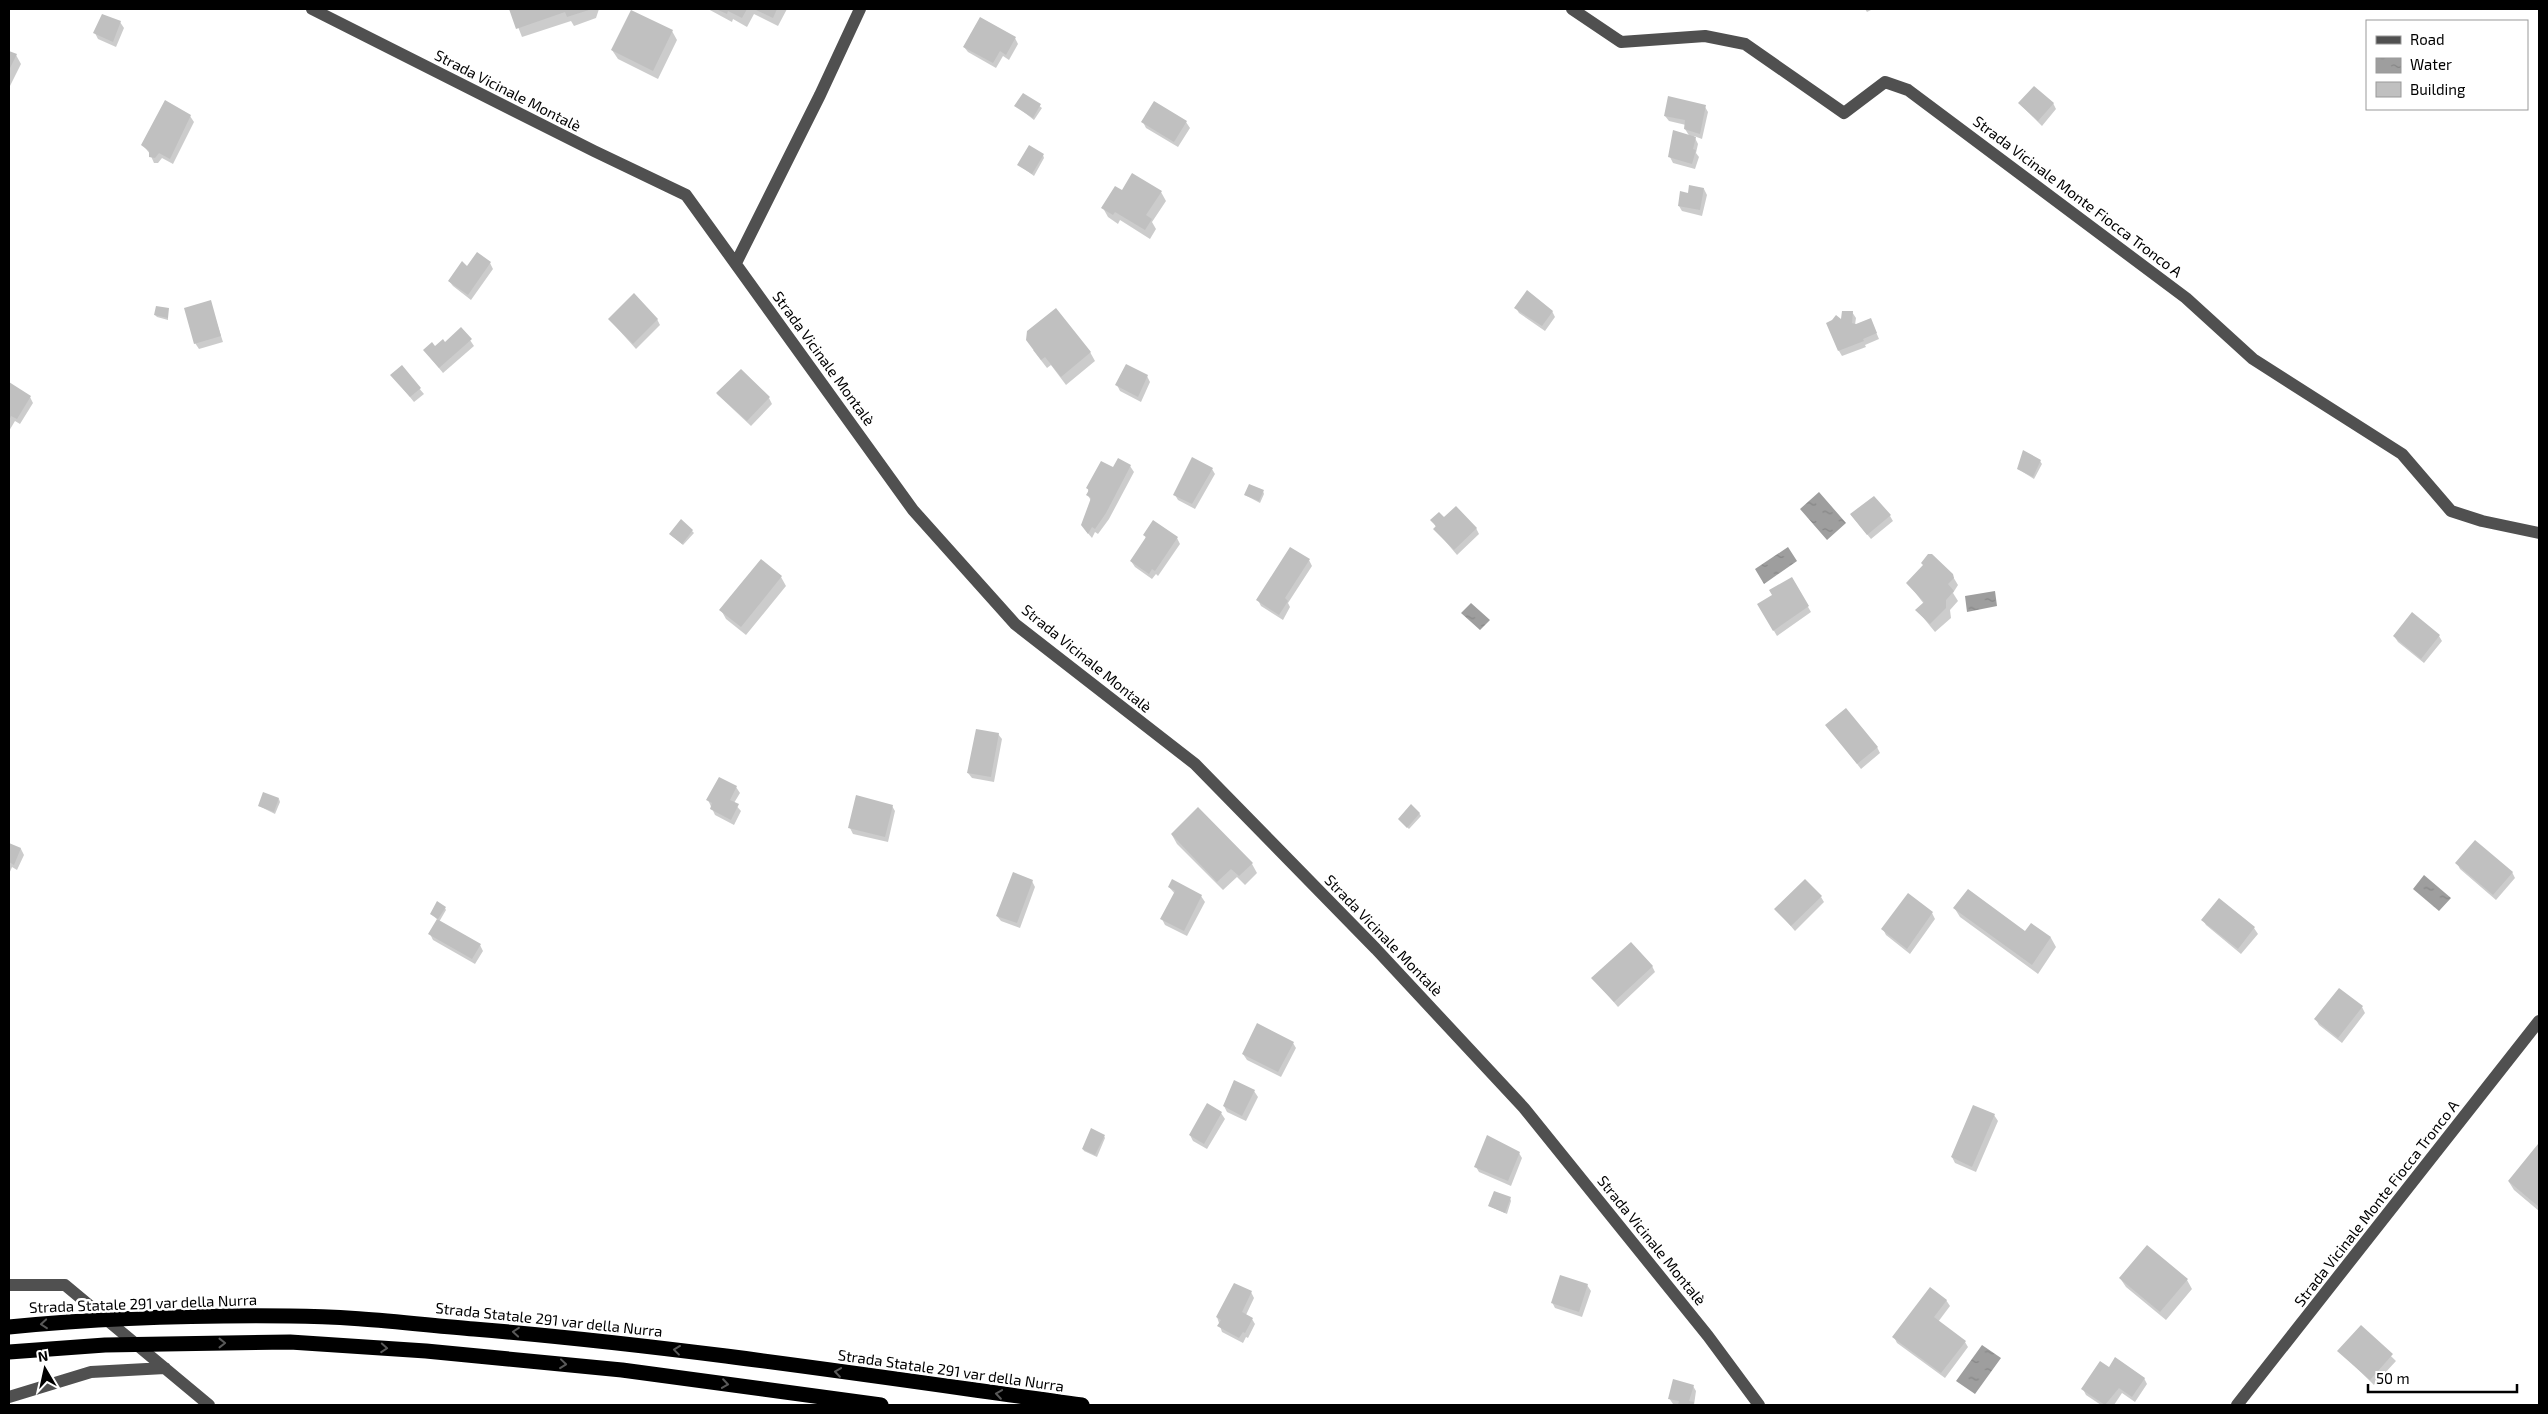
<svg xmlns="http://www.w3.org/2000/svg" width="2548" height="1414" viewBox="0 0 2548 1414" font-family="'Exo 2',sans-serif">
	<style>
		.water { fill: url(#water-ripples) }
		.shadow { fill: #0003 }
		.building { fill: #c0c0c0 }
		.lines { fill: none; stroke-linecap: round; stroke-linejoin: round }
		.minor { stroke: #505050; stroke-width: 12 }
		.highway { stroke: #000; stroke-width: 15 }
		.oneway { stroke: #595959 }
		.labels { text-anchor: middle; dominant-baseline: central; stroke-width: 5; stroke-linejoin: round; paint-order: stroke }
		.street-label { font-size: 15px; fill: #000; stroke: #fff }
	</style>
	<defs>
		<pattern id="water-ripples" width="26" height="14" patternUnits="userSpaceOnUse" patternTransform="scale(1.25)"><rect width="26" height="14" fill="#9e9e9e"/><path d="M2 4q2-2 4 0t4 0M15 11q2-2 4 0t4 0" fill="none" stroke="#868686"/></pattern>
	</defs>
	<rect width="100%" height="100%" fill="#fff"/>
	<path class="water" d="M1819,492l27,31 -19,17 -27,-31z
		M1788,547l9,14 -33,23 -9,-15z
		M1995,591l2,15 -30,6 -2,-16z
		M1471,603l19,17 -10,10 -19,-17z
		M2424,875l27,23 -12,13 -26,-22z
		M1982,1345l19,13 -26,36 -19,-13z"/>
	<path class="shadow" d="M511,9h88l-3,9 -22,8 -3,-5 -49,16z
		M708,9h79l-9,17 -24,-12 -7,13 -14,-8 -1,3z
		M1865,9h8l-6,3z
		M120,22l4,6 -8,19 -18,-8 -3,-6z
		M672,31l5,9 -19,39 -40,-20 -6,-9z
		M1015,38l3,6 -9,16 -6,-4 -7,12 -28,-16 -4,-5z
		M9,52l7,3 5,9 -12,24z
		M1023,94l19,14 -8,12 -18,-14z
		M2053,103l3,6 -14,17 -22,-22z
		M1705,107l3,5 -6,27 -8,-3 4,8 -2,9 3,4 -4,12 -22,-6 -3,-6 20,-20 -5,-8 1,-4 -17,-4 -4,-5z
		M190,116l4,6 -21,42 -11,-6 -4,5h-4l-4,-9 -7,-9z
		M1143,122h43l4,6 -12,19 -32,-19z
		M1043,155l1,3 -10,18 -15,-11z
		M1704,189l3,6 -5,21 -20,-5 -3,-5 10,-12z
		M1122,191l39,1 5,9 -14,21 4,7 -6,10 -30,-19 -2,4 -10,-7 -5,-9z
		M490,263l3,6 -22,31 -18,-14 -4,-5 18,-14z
		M210,302l13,40 -24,7 -4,-6z
		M1516,308l36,3 3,6 -10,14 -26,-18z
		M168,309v11l-11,-3 -2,-2z
		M1852,312l4,6 -1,7h18l6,14 -14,6 1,2 -24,9 -3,-5 3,-29z
		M609,319h48l3,6 -24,24z
		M470,340l4,6 -31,27 -19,-23 21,-7z
		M1033,350l57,2 5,9 -29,24 -15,-20 -4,3z
		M401,367l23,27 -10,8 -22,-27z
		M1147,376l3,6 -9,20 -21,-11 -3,-6z
		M9,384l21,13 3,6 -13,21 -5,-3 -6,10z
		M717,394l52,4 3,6 -21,22z
		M2040,461l2,3 -8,15 -16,-10z
		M1130,466l4,6 -25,47 -11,15 -3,-2 -3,6 -6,-7 5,-30 -3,-6v-7l25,-20z
		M1212,469l3,5 -20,35 -17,-9 -3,-5z
		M1263,491l1,3 -4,9 -15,-8z
		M1851,515l39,1 3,5 -22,18z
		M1444,519l32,9 3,6 -22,21 -22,-26 1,-2 -4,-7z
		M692,531l2,2 -11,12 -12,-10z
		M1145,535l32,3 3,6 -22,32 -2,-2 -4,5 -17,-12 -4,-6 15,-22z
		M1309,560l3,6 -24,37 2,4 -7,13 -22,-14 -3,-6z
		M761,561l20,16 5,9 -40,49 -20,-16 -5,-9z
		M1924,566l28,9 6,10 -5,8 5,8 -8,9 1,8 -16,14 -18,-22 7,-6 -16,-21z
		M1791,578l20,34 -34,24 -19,-32 16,-9z
		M2394,636h45l3,5 -18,22 -26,-21z
		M1827,725l50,22 3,6 -19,16z
		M998,734l4,5 -8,43 -22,-4 -4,-5z
		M720,779l16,8 4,6 -6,10 7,8 -7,14 -19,-10 -7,-15z
		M279,799l1,3 -5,12 -16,-8z
		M892,806l3,5 -7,31 -35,-8 -3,-6z
		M1198,809l54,55 5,9 -12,12 -8,-8 -14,13 -46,-46 -5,-9z
		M1419,813l2,3 -12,13 -10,-10z
		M9,844l12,5 3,6 -7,15 -5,-3 -3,7z
		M2457,863l55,9 3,6 -19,22 -36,-31z
		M1032,881l3,6 -15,41 -19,-7 -4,-5z
		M1172,881l29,15 4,6 -18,34 -22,-11 -3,-6 13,-25 -6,-7z
		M1821,897l3,5 -29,29 -19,-22z
		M2219,900l35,28 4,6 -17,20 -35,-29 -3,-5z
		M445,908l1,2 -7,12 41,23 3,6 -8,13 -42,-24 -3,-6 8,-14 -7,-6z
		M1955,909l70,24 6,-8 20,13 5,9 -18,27 -78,-57z
		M1932,913l3,6 -25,35 -24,-19 -3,-6z
		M1652,966l3,6 -37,35 -25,-29z
		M2362,1007l3,6 -23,30 -23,-18 -3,-5z
		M1293,1043l3,5 -15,29 -34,-17 -4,-6z
		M1254,1091l4,6 -12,24 -19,-9 -3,-6z
		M1207,1105l14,8 4,6 -18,30 -14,-8 -3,-6z
		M1994,1115l4,6 -22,51 -21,-9 -3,-6z
		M1104,1136l1,2 -8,19 -13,-6 -1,-2z
		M2538,1146l1,1v64l-25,-21 -5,-8z
		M1519,1153l3,5 -11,28 -32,-14 -3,-5z
		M1510,1198l1,3 -4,13 -18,-8z
		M2120,1278l67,2 5,9 -26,31 -40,-33z
		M1587,1285l4,6 -9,26 -27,-9 -3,-6z
		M1251,1292l3,6 -8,17 6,4 3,5 -7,14 -2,-1 -3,6 -21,-11 -5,-15z
		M1946,1300l4,6 -12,16 27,20 3,5 -23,31 -48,-35 -3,-6z
		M2361,1327l35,34 -22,24 -35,-34z
		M2109,1368l35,10 3,6 -12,18 -13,-9 -8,12h-13l-15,-10 -3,-6z
		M1693,1386l3,5 -2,14 -21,-1 -4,-6z"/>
	<path class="building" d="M509,9h83l-25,8 -2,-5 -49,17z
		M716,9h31l-5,9 -14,-7 -1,3z
		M754,9h23l-4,9z
		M631,10l42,20 -20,41 -42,-21z
		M102,14l19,7 -8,21 -20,-9z
		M980,17l36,20 -10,18 -6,-4 -7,12 -30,-16z
		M9,51l8,3 -8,16z
		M2034,86l20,17 -16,18 -20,-18z
		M1023,93l18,11 -8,14 -19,-12z
		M1668,96l38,9 -6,29 -16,-5 1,-9 -21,-4z
		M165,100l26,15 -21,44 -11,-6 -4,5 -6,-1v-6l-8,-6z
		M1154,101l33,20 -13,21 -33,-20z
		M1673,130l23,7 -3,12 3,1 -4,14 -24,-7z
		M1029,145l15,9 -12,20 -15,-9z
		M1132,173l30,18 -16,24 6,4 -7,11 -30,-18 -2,3 -12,-7 14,-22 7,4z
		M1689,185l15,3 -4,22 -22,-4 2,-15 8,2z
		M477,252l14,10 -23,33 -20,-14 14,-20 5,5z
		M1527,290l26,21 -11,15 -28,-18z
		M634,293l24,26 -25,25 -25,-25z
		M211,300l10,36 -27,8 -10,-36z
		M156,306l13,2 -1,10 -14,-3z
		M1056,308l35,44 -30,25 -16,-20 -4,3 -15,-20 1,-9z
		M1842,311h11l-1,12 4,1 15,-6 6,15 -14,6 1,2 -26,10 -12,-28 6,-3 4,-5 5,4z
		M461,327l11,12 -33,29 -16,-18 9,-8 3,4 8,-7 2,3z
		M1126,364l22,11 -10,22 -23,-12z
		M402,365l19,23 -11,9 -20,-22z
		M741,369l29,28 -23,24 -31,-28z
		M9,382l22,14 -14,23 -6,-3 -2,5z
		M2023,450l18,10 -8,17 -16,-8z
		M1192,457l21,11 -21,36 -19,-9z
		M1118,458l13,7 -25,48 -11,16 -3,-2 -4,7 -7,-9 10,-27 -5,-3 3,-5 -3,-2 15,-27 12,6z
		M1249,484l15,6 -5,11 -15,-6z
		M1874,496l17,19 -24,20 -17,-21z
		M1456,506l21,22 -23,22 -21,-21 3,-3 -6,-6 9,-8 5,5z
		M681,519l12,11 -11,14 -13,-10z
		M1153,520l25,17 -23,34 -3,-2 -3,5 -19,-13 16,-24 -3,-2z
		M1290,547l20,12 -25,39 3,3 -9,14 -23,-15z
		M1928,554h4l21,20 1,4 -6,6 6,7 -8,9v8l-16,16 -15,-14 9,-8 -18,-19 17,-18 -2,-2z
		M761,559l21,17 -41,51 -22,-17z
		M1792,577l17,29 -36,25 -16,-27 15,-9 -3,-5z
		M2412,612l28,23 -19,24 -28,-23z
		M1846,708l32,39 -21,17 -32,-39z
		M976,729l23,4 -8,44 -24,-4z
		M719,777l18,9 -7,14 9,4 -8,16 -21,-11 2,-6 -6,-3z
		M263,792l16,6 -5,14 -16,-6z
		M856,795l37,10 -8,32 -37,-9z
		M1411,804l9,9 -13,15 -9,-9z
		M1198,807l55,56 -14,13 -8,-7 -14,13 -46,-48z
		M2475,840l38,32 -20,23 -38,-32z
		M9,843l12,5 -7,17 -5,-3z
		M1013,872l20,8 -16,43 -21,-7z
		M1172,879l30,16 -18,36 -24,-12 15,-28 -7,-4z
		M1805,879l17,17 -31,30 -17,-17z
		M1968,889l57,42 6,-8 20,14 -19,28 -79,-57z
		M1908,893l25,19 -26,37 -26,-20z
		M2219,898l36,29 -17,22 -37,-29z
		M437,901l9,6 -8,12 -8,-5z
		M437,919l44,25 -9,15 -44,-25z
		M1631,942l22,24 -39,36 -23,-24z
		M2339,988l24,18 -25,32 -24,-19z
		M1257,1023l37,19 -16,30 -36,-18z
		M1234,1080l21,10 -13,26 -19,-10z
		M1207,1103l15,9 -18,32 -15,-9z
		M1973,1105l22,9 -23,53 -21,-10z
		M1091,1128l14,7 -10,20 -13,-6z
		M1487,1135l33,17 -12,29 -34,-14z
		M2538,1144l1,1v62l-31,-26z
		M1494,1191l17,6 -6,16 -17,-7z
		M2147,1245l41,34 -28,33 -41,-34z
		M1560,1275l28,9 -9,28 -28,-9z
		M1234,1283l18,8 -10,21 11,6 -8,15 -2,-1 -4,6 -22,-12 4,-6 -5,-3z
		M1930,1287l17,13 -13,17 32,24 -25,32 -49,-36z
		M2361,1325l32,29 -23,26 -33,-29z
		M2115,1357l30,21 -13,19 -13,-9 -14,17 -24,-16 19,-28 9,6z
		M1673,1379l21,6 -5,16 5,1 -1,3h-15l1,-4 -11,-2z"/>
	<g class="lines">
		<path class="minor" d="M312,9l282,142 92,44 227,315 102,114 180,140 181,185 148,159 184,228 51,69
			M1572,9l49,33 84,-6 40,8 99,69 41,-31 23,8 278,208 67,61 149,95 49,57 31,10 57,12
			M736,263l84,-168 40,-86
			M9,1285h56l144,120
			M9,1397l82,-25 74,-4
			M2237,1405l302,-384"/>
		<path class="highway" d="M9,1327c93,-9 187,-12 281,-11 62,0 124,8 184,13 204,17 406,48 608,76
			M9,1352l96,-7 185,-3 136,9 196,19 259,35"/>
	</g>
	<defs><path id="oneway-chevron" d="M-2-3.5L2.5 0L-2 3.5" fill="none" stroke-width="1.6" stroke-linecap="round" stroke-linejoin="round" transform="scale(1.25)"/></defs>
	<g class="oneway">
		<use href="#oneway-chevron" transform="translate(44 1324) rotate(175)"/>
		<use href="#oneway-chevron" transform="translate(516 1332) rotate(-175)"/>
		<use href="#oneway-chevron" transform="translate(222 1343)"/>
		<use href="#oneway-chevron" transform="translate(384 1348) rotate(4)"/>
		<use href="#oneway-chevron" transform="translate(677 1350) rotate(-173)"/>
		<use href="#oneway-chevron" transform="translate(563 1364) rotate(6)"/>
		<use href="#oneway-chevron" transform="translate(838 1372) rotate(-172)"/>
		<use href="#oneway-chevron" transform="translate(725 1384) rotate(8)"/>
		<use href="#oneway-chevron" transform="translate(999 1394) rotate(-172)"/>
	</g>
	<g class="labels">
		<g class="street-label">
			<text transform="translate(508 90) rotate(27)">Strada Vicinale Montalè</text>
			<text transform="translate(2078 196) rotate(37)">Strada Vicinale Monte Fiocca Tronco A</text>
			<text transform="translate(824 358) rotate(54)">Strada Vicinale Montalè</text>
			<text transform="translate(1087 658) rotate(39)">Strada Vicinale Montalè</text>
			<text transform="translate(1384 935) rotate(46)">Strada Vicinale Montalè</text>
			<text transform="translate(2376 1203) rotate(-52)">Strada Vicinale Monte Fiocca Tronco A</text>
			<text transform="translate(1652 1240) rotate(51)">Strada Vicinale Montalè</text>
			<text transform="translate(143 1303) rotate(-2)">Strada Statale 291 var della Nurra</text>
			<text transform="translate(549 1319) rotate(6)">Strada Statale 291 var della Nurra</text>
			<text transform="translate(951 1370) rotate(8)">Strada Statale 291 var della Nurra</text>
		</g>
	</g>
	<rect width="2548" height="1414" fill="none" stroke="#000000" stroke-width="20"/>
	<rect x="2366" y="20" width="162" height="90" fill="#ffffff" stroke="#999999"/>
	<rect x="2376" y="36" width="25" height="8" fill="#505050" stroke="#999999"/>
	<text x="2410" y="45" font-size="15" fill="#000000">Road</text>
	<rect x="2376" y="58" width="25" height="15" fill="url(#water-ripples)" stroke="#999999"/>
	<text x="2410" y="70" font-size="15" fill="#000000">Water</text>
	<rect x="2376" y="82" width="25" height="15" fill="#c0c0c0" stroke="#999999"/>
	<text x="2410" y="95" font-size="15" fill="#000000">Building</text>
	<g transform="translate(45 1369) rotate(351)" stroke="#ffffff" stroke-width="4" paint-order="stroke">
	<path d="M0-4L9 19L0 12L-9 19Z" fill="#000000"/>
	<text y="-8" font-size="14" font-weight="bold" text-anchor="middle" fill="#000000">N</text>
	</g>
	<path d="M2368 1384v8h149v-8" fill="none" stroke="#000000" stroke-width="2.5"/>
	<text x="2376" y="1384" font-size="15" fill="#000000" stroke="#ffffff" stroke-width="4" paint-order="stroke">50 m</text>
</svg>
